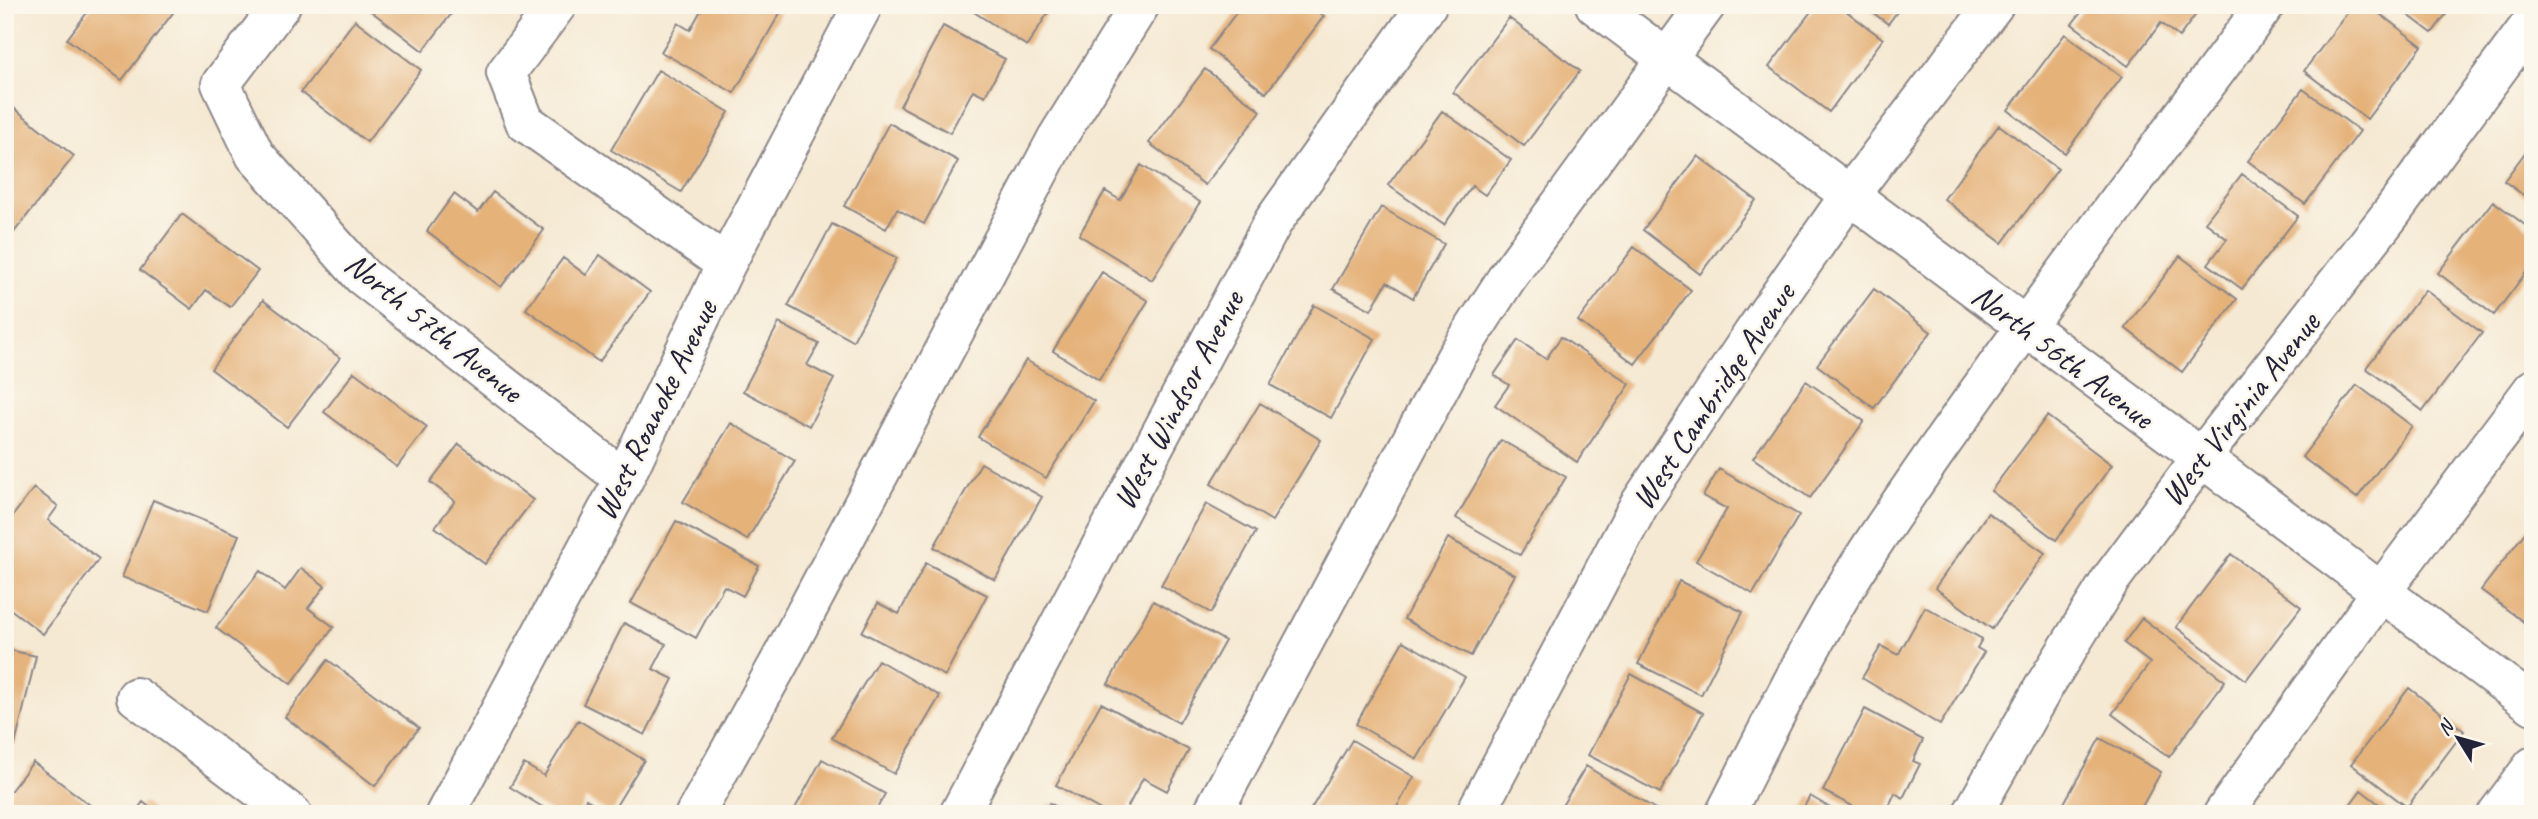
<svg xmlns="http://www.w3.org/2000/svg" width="2538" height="819" viewBox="0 0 2538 819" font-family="Caveat,sans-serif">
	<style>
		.building { fill: #e5b27a }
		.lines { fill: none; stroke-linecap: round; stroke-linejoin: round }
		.minor-casing { stroke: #8c8687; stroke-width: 42 }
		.minor { stroke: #fff; stroke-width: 38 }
		.labels { text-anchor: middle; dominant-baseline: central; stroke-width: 5; stroke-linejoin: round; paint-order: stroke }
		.street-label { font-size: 33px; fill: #22223b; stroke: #fbf7ec }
	</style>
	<rect width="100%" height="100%" fill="#fbf7ec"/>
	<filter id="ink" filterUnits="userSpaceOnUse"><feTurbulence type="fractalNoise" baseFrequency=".0143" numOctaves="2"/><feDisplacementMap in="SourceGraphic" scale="14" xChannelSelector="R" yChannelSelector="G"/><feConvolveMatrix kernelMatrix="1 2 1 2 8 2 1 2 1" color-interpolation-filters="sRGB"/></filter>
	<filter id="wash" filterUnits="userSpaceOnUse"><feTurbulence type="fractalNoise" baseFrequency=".00686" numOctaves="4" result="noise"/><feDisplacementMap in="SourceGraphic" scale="28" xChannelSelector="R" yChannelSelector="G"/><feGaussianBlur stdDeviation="1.57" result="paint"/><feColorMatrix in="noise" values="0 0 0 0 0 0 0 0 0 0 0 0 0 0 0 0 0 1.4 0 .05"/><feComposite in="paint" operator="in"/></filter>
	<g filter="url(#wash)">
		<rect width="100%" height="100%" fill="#f5e9d3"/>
		<g id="blocks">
			<path class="building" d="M93,5h83l2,1 -56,74 -55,-41z
				M369,5h89l-35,46 -56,-43z
				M704,5h62l14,8 -46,80 -73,-41 17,-29 12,7z
				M963,5h90l-26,41z
				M1242,5h68l14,11 -58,77 -57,-44z
				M1816,5h22l45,34 -54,73 -60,-45z
				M1863,5h39l-14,19z
				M2087,5h113l2,1 -23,31 -18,-14 -33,43 -56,-42z
				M2353,5h15l54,41 -55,73 -63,-48z
				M2395,5h58l-21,28z
				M1509,18l71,53 -56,75 -71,-54z
				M355,20l66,50 -54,72 -66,-50z
				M943,26l62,33 -20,37 -12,-6 -23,43 -50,-27z
				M2065,34l57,43 -57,76 -57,-43z
				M1205,69l56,42 -56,74 -56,-42z
				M658,70l71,42 -48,80 -70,-42z
				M2303,89l57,42 -55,73 -57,-43z
				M5,101l69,55 -63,80 -6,-5z
				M1442,111l69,49 -26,35 -13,-9 -28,39 -56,-40z
				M889,123l69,38 -34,63 -27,-15 -11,20 -42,-23z
				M1999,125l59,44 -56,74 -58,-44z
				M2533,142v60l-29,-21z
				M1698,156l58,44 -56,74 -57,-44z
				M1141,165l59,37 -48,78 -73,-45 26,-44 15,9z
				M2242,174l56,42 -56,73 -34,-25 19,-25 -22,-17z
				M493,192l51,38 -43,57 -74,-56 27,-37 24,18z
				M2493,201l40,30v32l-39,52 -56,-42z
				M1381,207l63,37 -31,54 -26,-16 -16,28 -38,-21z
				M182,214l76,57 -28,36 -24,-17 -14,19 -52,-39z
				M832,224l65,34 -44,83 -65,-35z
				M1634,247l57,43 -56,74 -57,-43z
				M600,255l50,37 -51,70 -73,-53 37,-51 23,17z
				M2180,256l57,43 -55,73 -57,-44z
				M1102,272l46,29 -49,79 -46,-29z
				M1874,289l57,43 -57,76 -57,-43z
				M2425,290l57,43 -59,78 -57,-43z
				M263,300l77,58 -53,69 -76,-58z
				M1314,305l61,34 -44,79 -61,-33z
				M779,323l40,21 -12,21 27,14 -25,47 -66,-35z
				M1561,337l69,47 -53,78 -82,-57 14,-20 -15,-10 24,-35 28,19z
				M1026,360l68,41 -48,77 -68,-41z
				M354,372l73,55 -30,40 -73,-55z
				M1806,381l58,40 -54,77 -57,-40z
				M2357,385l55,41 -55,72 -55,-41z
				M1260,403l61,37 -49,81 -61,-37z
				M2047,416l65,49 -56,75 -65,-49z
				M731,423l64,38 -48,79 -64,-38z
				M1501,440l65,37 -46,78 -64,-37z
				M459,444l74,56 -48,64 -50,-37 20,-26 -25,-19z
				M981,463l61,34 -47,83 -61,-33z
				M1719,469l80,46 -46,79 -57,-33 31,-52 -24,-13z
				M34,488l24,18 -10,14 51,39 -56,75 -38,-29v-79z
				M153,500l86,35 -31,76 -86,-34z
				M1206,504l50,28 -45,81 -50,-28z
				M1988,513l57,40 -53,76 -57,-41z
				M676,521l83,45 -16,30 -19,-10 -28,52 -65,-35z
				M2533,522v107l-52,-39z
				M1448,538l67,37 -44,81 -67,-37z
				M2231,554l70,53 -55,73 -70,-53z
				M926,563l61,32 -42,81 -83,-44 16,-29 21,11z
				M301,568l24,18 -17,22 26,19 -43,57 -75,-56 44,-57 25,19z
				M1679,581l64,31 -42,83 -63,-31z
				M1153,601l72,40 -46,82 -71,-39z
				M1925,607l57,32 -5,9 7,4 -44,73 -78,-47 19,-32 17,9z
				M2142,618l83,63 -56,76 -57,-43 38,-51 -26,-20z
				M624,623l42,21 -13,25 20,10 -28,56 -62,-31z
				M1403,641l62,36 -48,82 -61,-35z
				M5,649l31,7 -21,89 -10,-2z
				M328,660l91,68 -44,58 -90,-69z
				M878,660l62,36 -46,78 -62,-36z
				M1631,674l72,39 -43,80 -72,-38z
				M2409,688l55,43 -57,76 -56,-43z
				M1101,703l88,47 -22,41 -24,-13 -19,36h-16l-52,-29z
				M1865,709l58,31 -10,21 7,3 -17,34 -8,-5 -10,21h-17l-45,-23z
				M578,720l66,40 -33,54 -25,-15 -8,15h-24l-44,-27 14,-23 20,12z
				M2100,738l61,34 -23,42h-80z
				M1352,740l62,37 -21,37h-85z
				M822,759l63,35 -11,20h-82z
				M33,762l69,52h-97v-16z
				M1586,766l71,44 -2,4h-98z
				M2361,790l31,24h-49z
				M1810,796l31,18h-41z
				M143,802l15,12h-24z
				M1050,803l19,11h-25z"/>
		</g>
	</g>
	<g filter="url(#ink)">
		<use href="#blocks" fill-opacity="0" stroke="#8c8687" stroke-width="2"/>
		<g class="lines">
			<g class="minor-casing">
				<path id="minor" d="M281,5l-60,79 34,71 107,121 262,203
					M557,5l-51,68 19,49 201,142
					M1595,5l938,700
					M136,697l156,117
					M445,814l179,-335 102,-215 137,-259
					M695,814l84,-151 278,-525 83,-133
					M959,814l314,-592 154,-217
					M1212,814l244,-457 52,-81 198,-271
					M1475,814l164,-309 113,-170 97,-139 145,-191
					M1725,814c48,-94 94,-190 153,-278 122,-182 257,-355 387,-531
					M1972,814l73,-129 66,-106 90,-121 189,-243 143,-194
					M2223,814l158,-222 152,-203
					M2497,814l36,-48"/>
			</g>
			<use href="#minor" class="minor"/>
		</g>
	</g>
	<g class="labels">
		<g class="street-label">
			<text transform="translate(434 327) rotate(39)">North 57th Avenue</text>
			<text transform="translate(2063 356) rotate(37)">North 56th Avenue</text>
			<text transform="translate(1713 396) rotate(-56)">West Cambridge Avenue</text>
			<text transform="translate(1178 400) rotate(-62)">West Windsor Avenue</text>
			<text transform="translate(2240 409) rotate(-52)">West Virginia Avenue</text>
			<text transform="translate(655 410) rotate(-64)">West Roanoke Avenue</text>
		</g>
	</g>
	<rect width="2538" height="819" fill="none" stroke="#fbf7ec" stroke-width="28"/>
	<g transform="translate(2458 738) rotate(307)" stroke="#fbf7ec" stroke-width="5" paint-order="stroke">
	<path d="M0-5L12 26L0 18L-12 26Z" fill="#22223b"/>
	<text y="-10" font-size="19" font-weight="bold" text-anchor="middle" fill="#22223b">N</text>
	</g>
</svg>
